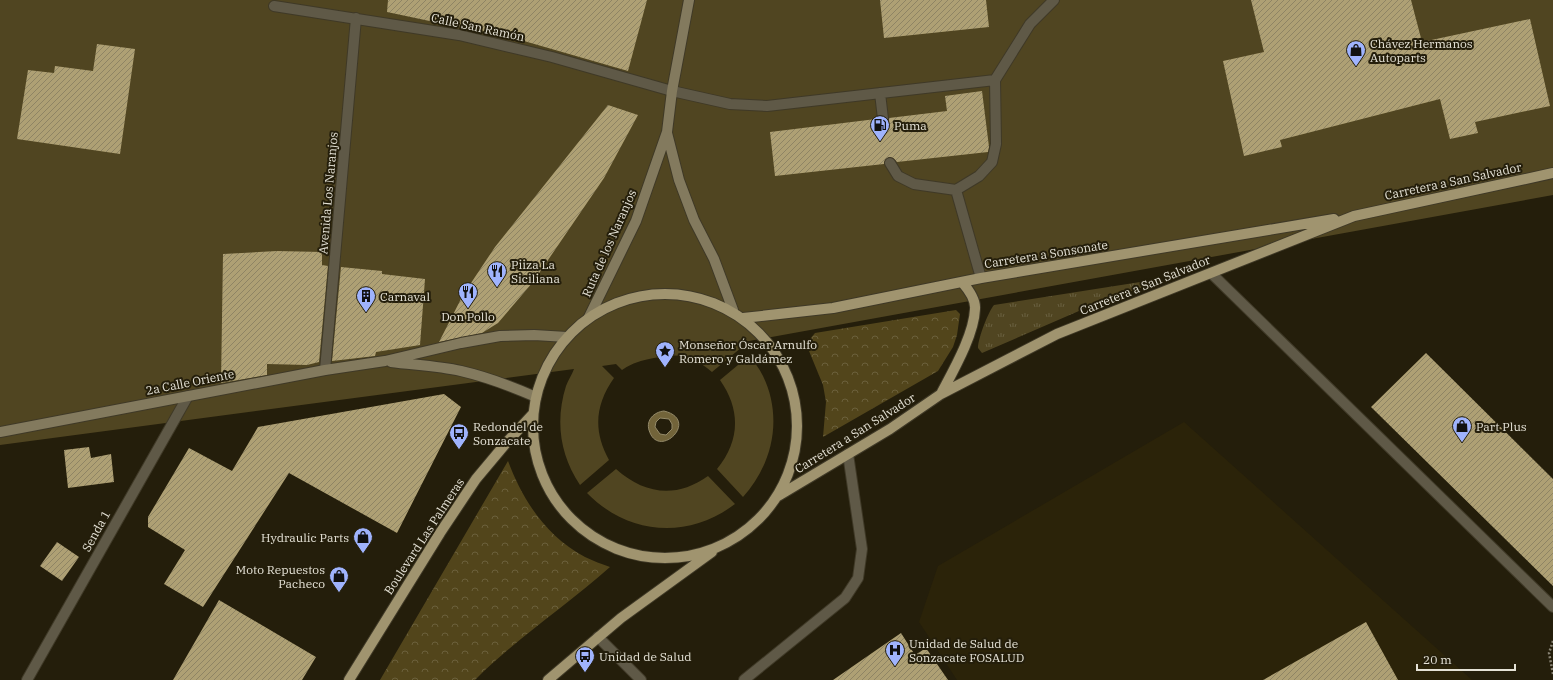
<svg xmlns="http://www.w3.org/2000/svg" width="1553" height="680" viewBox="0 0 1553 680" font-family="'IBM Plex Serif',serif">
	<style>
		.built { fill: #2b2309 }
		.grass { fill: url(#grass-tufts) }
		.forest { fill: url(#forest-crowns) }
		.green { fill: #504521 }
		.water { fill: #72643a; stroke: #948a69; fill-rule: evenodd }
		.building { fill: url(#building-hatch) }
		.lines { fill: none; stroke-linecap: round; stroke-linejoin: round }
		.lane-casing { stroke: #3f3927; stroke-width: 12 }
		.street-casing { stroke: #3f3927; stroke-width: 12 }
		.secondary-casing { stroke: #3f3927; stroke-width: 12 }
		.primary-casing { stroke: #3f3927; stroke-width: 12 }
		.path { stroke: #878273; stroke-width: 2.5; stroke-dasharray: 2 2; stroke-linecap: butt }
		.lane { stroke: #5f5947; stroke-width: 10 }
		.street { stroke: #5f5947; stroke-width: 10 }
		.secondary { stroke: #837a5e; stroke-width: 10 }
		.primary { stroke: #a0946f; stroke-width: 10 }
		.labels { text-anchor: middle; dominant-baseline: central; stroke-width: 4; stroke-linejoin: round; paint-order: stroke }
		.street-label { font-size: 12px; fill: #e5e2d6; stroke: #241e0b }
		.poi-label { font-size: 12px; fill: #e5e2d6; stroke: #241e0b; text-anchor: start }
	</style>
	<defs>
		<pattern id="grass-tufts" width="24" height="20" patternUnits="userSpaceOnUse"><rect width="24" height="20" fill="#504521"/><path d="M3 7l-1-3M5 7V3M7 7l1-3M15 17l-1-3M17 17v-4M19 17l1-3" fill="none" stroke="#696040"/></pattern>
		<pattern id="forest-crowns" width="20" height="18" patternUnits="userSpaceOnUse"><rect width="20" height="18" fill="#52451b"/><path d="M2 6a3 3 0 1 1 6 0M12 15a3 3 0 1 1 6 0" fill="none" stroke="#6b603b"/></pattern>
		<pattern id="building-hatch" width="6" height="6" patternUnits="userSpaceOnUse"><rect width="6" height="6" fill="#aea074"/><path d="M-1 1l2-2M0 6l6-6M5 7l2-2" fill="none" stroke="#8e8464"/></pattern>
	</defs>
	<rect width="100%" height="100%" fill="#241e0b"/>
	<path class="built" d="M1184,422l288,258h-515l-38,-58 19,-56z"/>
	<path class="grass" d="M1153,280l2,3 -53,18 -120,52 -4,-5c0,-9 10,-36 16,-43z"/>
	<path class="forest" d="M956,310l4,4 -3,21 -4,12 -15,24 -115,66 3,-35 -3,-17 -14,-34 1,-12 5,-6z
		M508,461c15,40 38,75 77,96 8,4 17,7 25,10 -44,39 -93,71 -135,113h-95z"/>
	<path class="green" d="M0,0h1553v195l-815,148 4,4 -30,25c-21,-17 -32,-19 -58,-14 -14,3 -20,4 -32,12l-6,-6 -14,2 12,12c-19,27 -21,53 -5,82l-29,25c-20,-30 -25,-64 -14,-99 2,-6 6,-11 8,-17l-574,76z
		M750,355c4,7 9,13 13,21 20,41 10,88 -20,121l-26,-28c23,-28 24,-59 3,-89z
		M616,469c28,25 60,30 92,7l27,28c-47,36 -107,31 -148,-11z"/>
	<path class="water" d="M664,411c37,9 -6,50 -15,19 -3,-10 5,-18 15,-19zM660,418l9,1 3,5v5l-6,6 -6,-1 -5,-7 1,-5z"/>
	<path class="building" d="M388,0h259l-19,71 -104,-30 -137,-29z
		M880,0h106l3,27 -105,11z
		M1251,0h160l11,42 108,-23 20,87 -75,16 3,11 -28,6 -10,-40 -160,41 2,7 -38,9 -21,-95 41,-9z
		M97,44l38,5 -15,105 -103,-15 11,-69 26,3 1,-7 38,5z
		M982,91l7,56 -1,5 -91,10 -4,-4 -4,-1 -4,3 -1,4 -109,12 -5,-44 106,-13 2,4 6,2 5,-3v-4l58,-7 -2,-15z
		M608,105l30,10 -34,63 -71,104 -35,41 -16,10 -43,9 24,-47 32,-48z
		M277,251l45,1v13l6,1 -9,96 -12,3 -40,-1v11l-46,8 2,-129z
		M341,267l41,4v3l43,5 -5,66 -44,7 -1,4 -43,5z
		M1426,353l127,126v107l-182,-179z
		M444,394l17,13 -64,126 -108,-60 -86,134 -39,-23 21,-34 -37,-23v-10l41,-69 43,23 26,-44z
		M89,447l2,11 20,-4 3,28 -46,6 -4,-38z
		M57,542l22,15 -17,24 -22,-15z
		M219,600l97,57 -14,23h-129z
		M1366,622l32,58h-135z
		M901,633l14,22 11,-7 22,32h-115z"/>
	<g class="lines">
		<g class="lane-casing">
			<path id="lane" d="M672,91l58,13 37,2 228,-26
				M880,93l3,26
				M890,163l8,13 16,8 42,6 25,88
				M956,190l23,-14 13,-14 4,-18 -1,-64 35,-56 24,-24
				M598,637l43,43
				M744,680l101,-82 13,-20 4,-29 -14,-95"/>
		</g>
		<g class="street-casing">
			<path id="street" d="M274,6l185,29 93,22 120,34
				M1211,273l342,334
				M325,370l31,-352
				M27,680l161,-284"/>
		</g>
		<g class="secondary-casing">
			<path id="secondary" d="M667,133l12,47 15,40 20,39 19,51
				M589,317l47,-96 31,-89 5,-41 17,-91
				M391,362c23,3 47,4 70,9 26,6 50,15 75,26
				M0,432l325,-62 60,-9 76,-18 39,-7 34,-1 33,2"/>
		</g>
		<g class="primary-casing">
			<path id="primary" d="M533 426a132 132 0 1 1 264 0a132 132 0 1 1-264 0Z
				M743,318l90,-10 148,-30 353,-59
				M941,394c12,-23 33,-59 34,-85 1,-10 -7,-20 -13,-27
				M778,496l112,-67 51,-35 116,-60 297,-118 199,-43
				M349,680l91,-147 36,-54 31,-37 26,-28
				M548,680l73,-62 91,-66"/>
		</g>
		<path class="path" d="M1553,641l-4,12 4,21"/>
		<use href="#lane" class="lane"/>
		<use href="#street" class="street"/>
		<use href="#secondary" class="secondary"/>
		<use href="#primary" class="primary"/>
	</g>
	<defs>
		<g id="shop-pin" transform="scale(1)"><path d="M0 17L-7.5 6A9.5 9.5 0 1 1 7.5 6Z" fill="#9fb3fd" stroke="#241e0b"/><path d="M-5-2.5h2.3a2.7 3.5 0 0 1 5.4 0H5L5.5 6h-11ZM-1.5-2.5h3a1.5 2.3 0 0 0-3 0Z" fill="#111"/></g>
		<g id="fuel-pin" transform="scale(1)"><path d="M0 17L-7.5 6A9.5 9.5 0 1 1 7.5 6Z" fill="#9fb3fd" stroke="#241e0b"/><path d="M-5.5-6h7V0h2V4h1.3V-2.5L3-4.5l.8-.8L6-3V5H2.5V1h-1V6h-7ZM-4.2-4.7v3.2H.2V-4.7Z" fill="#111"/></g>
		<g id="restaurant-pin" transform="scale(1)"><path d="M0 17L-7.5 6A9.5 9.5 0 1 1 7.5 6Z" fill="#9fb3fd" stroke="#241e0b"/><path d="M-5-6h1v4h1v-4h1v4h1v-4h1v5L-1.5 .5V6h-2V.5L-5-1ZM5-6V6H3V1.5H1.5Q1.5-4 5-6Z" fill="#111"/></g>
		<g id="building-pin" transform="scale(1)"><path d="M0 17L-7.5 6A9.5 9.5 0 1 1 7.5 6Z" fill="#9fb3fd" stroke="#241e0b"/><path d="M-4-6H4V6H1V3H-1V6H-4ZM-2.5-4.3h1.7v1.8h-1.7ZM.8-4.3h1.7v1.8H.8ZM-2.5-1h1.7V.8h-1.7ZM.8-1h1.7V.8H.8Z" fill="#111"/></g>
		<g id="sight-pin" transform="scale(1)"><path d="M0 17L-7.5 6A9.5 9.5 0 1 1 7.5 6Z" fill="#9fb3fd" stroke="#241e0b"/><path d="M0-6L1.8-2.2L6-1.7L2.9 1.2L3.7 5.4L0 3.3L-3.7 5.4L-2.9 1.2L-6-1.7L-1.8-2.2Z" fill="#111"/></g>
		<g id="bus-pin" transform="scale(1)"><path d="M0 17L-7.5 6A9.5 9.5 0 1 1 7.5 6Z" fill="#9fb3fd" stroke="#241e0b"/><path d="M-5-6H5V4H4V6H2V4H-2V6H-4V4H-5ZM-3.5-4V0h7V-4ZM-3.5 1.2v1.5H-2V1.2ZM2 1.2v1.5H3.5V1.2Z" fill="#111"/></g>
		<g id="hospital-pin" transform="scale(1)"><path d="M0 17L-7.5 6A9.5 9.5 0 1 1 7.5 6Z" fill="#9fb3fd" stroke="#241e0b"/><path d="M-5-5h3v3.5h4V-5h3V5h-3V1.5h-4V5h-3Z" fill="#111"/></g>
	</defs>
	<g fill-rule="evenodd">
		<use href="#shop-pin" x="1356" y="50"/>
		<use href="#fuel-pin" x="880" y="125"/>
		<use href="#restaurant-pin" x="497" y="271"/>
		<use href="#restaurant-pin" x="468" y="292"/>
		<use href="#building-pin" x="366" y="296"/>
		<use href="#sight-pin" x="665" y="351"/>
		<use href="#shop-pin" x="1462" y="426"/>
		<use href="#bus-pin" x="459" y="433"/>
		<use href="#shop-pin" x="363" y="537"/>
		<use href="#shop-pin" x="339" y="576"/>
		<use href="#hospital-pin" x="895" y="650"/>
		<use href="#bus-pin" x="585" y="656"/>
	</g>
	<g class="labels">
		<g class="street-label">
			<text transform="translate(478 27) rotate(12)">Calle San Ramón</text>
			<text transform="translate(1453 181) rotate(-12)">Carretera a San Salvador</text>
			<text transform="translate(328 193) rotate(-85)">Avenida Los Naranjos</text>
			<text transform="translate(609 243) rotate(-66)">Ruta de los Naranjos</text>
			<text transform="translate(1046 254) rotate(-9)">Carretera a Sonsonate</text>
			<text transform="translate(1145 285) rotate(-22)">Carretera a San Salvador</text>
			<text transform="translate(190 382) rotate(-11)">2a Calle Oriente</text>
			<text transform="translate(855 433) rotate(-32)">Carretera a San Salvador</text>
			<text transform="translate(96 531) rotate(-61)">Senda 1</text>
			<text transform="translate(424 536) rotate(-57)">Boulevard Las Palmeras</text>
		</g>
		<g class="poi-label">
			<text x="1370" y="43">Chávez Hermanos<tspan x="1370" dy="14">Autoparts</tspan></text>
			<text x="894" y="125">Puma</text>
			<text x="511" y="264">Piiza La<tspan x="511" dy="14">Siciliana</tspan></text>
			<text x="380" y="296">Carnaval</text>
			<text x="468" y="316" text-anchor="middle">Don Pollo</text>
			<text x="679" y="344">Monseñor Óscar Arnulfo<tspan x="679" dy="14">Romero y Galdámez</tspan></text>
			<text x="473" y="426">Redondel de<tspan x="473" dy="14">Sonzacate</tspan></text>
			<text x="1476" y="426">Part Plus</text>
			<text x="349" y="537" text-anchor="end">Hydraulic Parts</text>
			<text x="325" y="569" text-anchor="end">Moto Repuestos<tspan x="325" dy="14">Pacheco</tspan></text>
			<text x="909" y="643">Unidad de Salud de<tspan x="909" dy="14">Sonzacate FOSALUD</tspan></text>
			<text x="599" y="656">Unidad de Salud</text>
		</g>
	</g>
	<path d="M1417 664v6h98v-6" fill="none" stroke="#e5e2d6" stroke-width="2"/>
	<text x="1423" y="664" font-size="12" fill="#e5e2d6" stroke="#241e0b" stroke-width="3" paint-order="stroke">20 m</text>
</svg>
